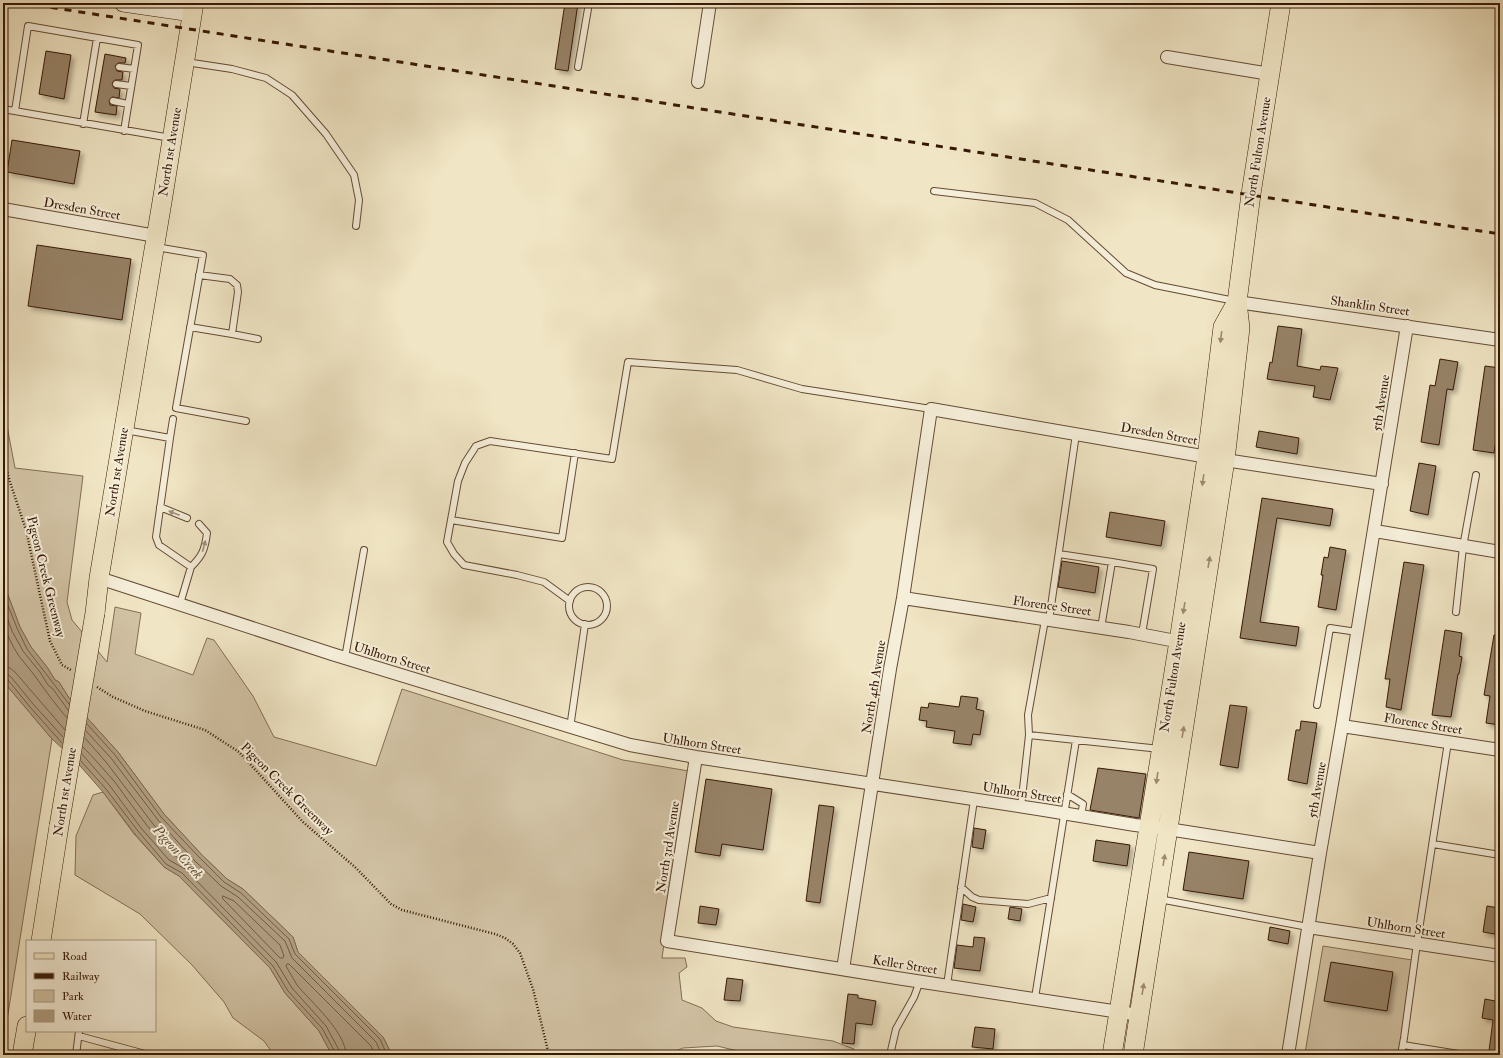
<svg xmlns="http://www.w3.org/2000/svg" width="1503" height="1058" viewBox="0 0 1503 1058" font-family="'IM FELL Double Pica',serif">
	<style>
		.green { fill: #d1c2a4; stroke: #846d54 }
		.water { fill: #b19f83; stroke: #806951 }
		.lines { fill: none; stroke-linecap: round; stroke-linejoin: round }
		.shore { stroke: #745c44; stroke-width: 1 }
		.building { fill: #978368; stroke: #371805; filter: url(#shadow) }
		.lane-casing { stroke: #654b35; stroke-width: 8 }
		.street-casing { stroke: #654b35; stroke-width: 14 }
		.secondary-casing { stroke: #371805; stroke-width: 18 }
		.primary-casing { stroke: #371805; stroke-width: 20 }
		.path { stroke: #371805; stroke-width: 2.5; stroke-dasharray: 1 2; stroke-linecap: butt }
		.lane { stroke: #f5eed9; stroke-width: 6 }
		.street { stroke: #f5eed9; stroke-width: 12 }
		.secondary { stroke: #f5eed9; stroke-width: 17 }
		.primary { stroke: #f0e5c4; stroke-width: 19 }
		.rail { stroke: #371805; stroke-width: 3; stroke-dasharray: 7 7; stroke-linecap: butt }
		.primary-bridge-casing { stroke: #371805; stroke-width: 20; stroke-linecap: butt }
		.primary-bridge { stroke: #f0e5c4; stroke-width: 19 }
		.oneway { fill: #9d896e }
		.oneway2 { fill: #a08e7a }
		.labels { text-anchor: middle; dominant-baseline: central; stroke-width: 4; stroke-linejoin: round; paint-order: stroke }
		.street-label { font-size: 13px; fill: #371805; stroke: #f5eed9 }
		.water-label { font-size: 14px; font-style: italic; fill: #684e37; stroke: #f5eed9 }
	</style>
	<defs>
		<filter id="shadow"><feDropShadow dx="3.5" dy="3.5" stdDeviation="2" flood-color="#0004"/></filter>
	</defs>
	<rect width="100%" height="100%" fill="#f0e5c4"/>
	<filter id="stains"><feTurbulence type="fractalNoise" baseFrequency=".005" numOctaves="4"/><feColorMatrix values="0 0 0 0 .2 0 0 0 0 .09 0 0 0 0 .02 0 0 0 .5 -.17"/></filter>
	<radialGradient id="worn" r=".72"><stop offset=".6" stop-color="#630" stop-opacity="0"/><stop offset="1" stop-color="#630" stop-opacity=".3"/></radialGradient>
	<path class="green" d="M3,405l12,63 68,8 -16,126 5,18 35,42 8,-55 26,6 -6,41 58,21 14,-37 7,2 39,56 21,41 102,29 26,-77 221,71 66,11 -27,187h23l2,9 -8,6 3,27 20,8 14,13 17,6 100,14 21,8 -1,6h-111l-4,-4 -21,-5 -34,2 -9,4v3h-282l-9,-18 -85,-85 -5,-15 -50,-48 -16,-10 -25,-24 -38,-41 -46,-62 -49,-54 -10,-16 -4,-2 -8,-13 -16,-20 -11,-20 -17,-45z
		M3,681l49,58 -49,306z
		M103,792l31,42 30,33 15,9 91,92 15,25 34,38 13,24h-58l-10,-14 -31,-23 -9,-16 -32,-37 -52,-51 -65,-39 1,-39 17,-41z
		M1323,946l89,14 -13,95h-87l-7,-2z"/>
	<path class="water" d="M3,582l17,45 11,20 16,20 8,13 4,2 10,16 49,54 46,62 38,41 25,24 16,10 50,48 5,15 85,85 9,18h-60l-13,-24 -34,-38 -15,-25 -91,-92 -15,-9 -29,-33 -32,-42 -29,-33 -22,-20 -49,-58z"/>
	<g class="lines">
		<path class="shore" d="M3,593l14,35 10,21 42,55
			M3,606l9,25 11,20 17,21 8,13 5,4 15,21
			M3,623c4,11 9,23 16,33 5,7 11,13 16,20 10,14 20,28 32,42
			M3,667l7,1 5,4 50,58
			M3,674h4l4,3 22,27 30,33
			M3,679l5,1 22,27 32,36
			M87,724l28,31 46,62 38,40 25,25 17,11 48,46 6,15 85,85 7,16
			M86,731l25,27 47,62 37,41 26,25 17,11 47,44 7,17 84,84 6,13
			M83,747c11,11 21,23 31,34 11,14 54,78 68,78v-3l-29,-32 -47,-62 -21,-24
			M82,754l28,32 31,42 28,32 16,9 91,93 16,26 34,38 13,24 1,5
			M81,761l25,28 32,42 28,33 16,9 91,93 15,25 34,37 13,24v3
			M223,896l11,5 46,44 4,11 -1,2h-3l-57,-59z
			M346,1055c0,-23 -35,-53 -49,-70 -4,-6 -7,-13 -11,-19l1,-2h2l82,82 4,9"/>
	</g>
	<path class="building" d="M565,3h13l-10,68 -13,-2z
		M46,51l25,4 -7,44 -25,-5z
		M105,54l21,4 -1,5h-7l-3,3 2,5 6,1 -1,8h-7l-3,3 2,5 6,1 -1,9 -7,-1 -3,4 1,4 7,1 -1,9 -21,-3z
		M12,140l68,11 -6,33 -67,-12z
		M37,245l94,14 -9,61 -94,-14z
		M1278,326l24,3 -5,37 23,4 1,-4 17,2 -8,32 -17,-3 2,-11 -48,-7 3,-17 2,1z
		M1440,359l18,3 -5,28 -6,-1 -8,56 -18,-3 9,-57 5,1z
		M1485,366l15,2v15l-2,14 2,1v16l-6,39 -21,-3z
		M1259,431l40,7 -2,16 -41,-7z
		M1419,463l17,3 -8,49 -18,-4z
		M1262,498l71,11 -3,17 -53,-8 -17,104 39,5 -3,19 -56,-8z
		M1110,512l55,9 -4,25 -55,-9z
		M1330,547l16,3 -10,60 -18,-3 5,-32h-2l3,-18 4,1z
		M1062,561l37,6 -4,26 -37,-6z
		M1404,562l20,3 -23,145 -15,-3 4,-28h-5z
		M1445,630l17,3 -3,23 3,1 -3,17h-1l-7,43 -19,-2z
		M1494,635h6v90l-14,-2 4,-27 -6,-1z
		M961,696l17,2 -2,11 8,2 -4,24 -7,-1 -2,11 -18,-2 2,-12 -29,-4 1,-6 -8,-1 2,-13 7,1 1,-5 30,4z
		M1230,705l17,2 -9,61 -18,-3z
		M1301,721l16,2 -10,61 -19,-4 8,-50h4z
		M1098,768l48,6 -7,44 -49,-8z
		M706,779l66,10 -9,61 -41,-6 -2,12 -25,-4z
		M819,805l15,2 -14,96 -14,-2z
		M974,828l12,2 -3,19 -11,-2z
		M1096,840l34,5 -3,21 -34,-5z
		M1189,852l60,9 -6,38 -60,-9z
		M963,904l13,3 -3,15 -12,-2z
		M700,906l19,3 -3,16 -18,-2z
		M1487,906l12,2 -4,26 -12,-2z
		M1010,907l12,2 -2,12 -12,-2z
		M1270,927l20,4 -2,13 -20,-4z
		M974,937l11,1 -5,33 -26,-3 3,-23 16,2z
		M1331,962l62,10 -6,39 -63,-10z
		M727,978l16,2 -3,21 -16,-1z
		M848,994l10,1v3l18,3 -4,24 -16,-2 -2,21 -12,-1z
		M1485,999l15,3v51l-11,-2 4,-31 -11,-2z
		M975,1027l20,2 -2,20 -21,-2z"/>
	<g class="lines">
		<g class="lane-casing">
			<path id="lane" d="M186,62l46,7 34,9 26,17 34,39 28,41 5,25 -3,26
				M119,67l15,2
				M578,67l11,-64
				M116,84l15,2
				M113,101l15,3
				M3,109l168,29
				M15,111l13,-85 110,19 -14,86
				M83,124l14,-86
				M934,191l101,12 33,17 58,53 29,12 80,16
				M156,247l47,8 -27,153 70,13
				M190,327l42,7 6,-42 -1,-7 -7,-6 -31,-4
				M232,334l26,5
				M125,430l45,8 -14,99 3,8 32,22 -11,37
				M170,438l3,-19
				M160,507l27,11
				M451,520l111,18 13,-85
				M1059,554l53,8
				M191,567c11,-11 14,-17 16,-34l-8,-9
				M569 606a19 19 0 1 1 38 0a19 19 0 1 1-38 0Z
				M570,601l-26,-19 -27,-7 -53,-10 -10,-11 -7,-12 11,-61 7,-18 11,-17 14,-5 122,18 16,-97 109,8 65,19 129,20
				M1456,612l7,-65 13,-72
				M1049,620l27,-186
				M1101,628l11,-66 41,7 -11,65
				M345,658l19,-108
				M1317,705l13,-77 27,4
				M570,728l15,-104
				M1029,735l131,14
				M1067,794l16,10 -2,12
				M1021,807l8,-72 -1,-20 17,-95
				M1433,844l67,11
				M961,887l11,10 7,3 49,4 23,-6
				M1159,899l149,28
				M947,985l27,-185
				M1035,998l41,-258
				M79,1036l70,19
				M1403,1045l62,10
				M76,1055l3,-24
				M890,1055l6,-26 18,-32 6,-16
				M1401,1055l3,-17 13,-95 31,-201"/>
		</g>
		<g class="street-casing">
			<path id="street" d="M1167,57l103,17
				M698,82l12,-79
				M3,209l153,27
				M1237,302l263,38
				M1375,531l125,21
				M99,578l233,76 298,91 66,12 348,53 91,15 33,4 152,24
				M903,598l226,34 57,11
				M1342,726l158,24
				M696,757l-29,184 236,38 236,36
				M1308,927l192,29
				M843,969l47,-300 13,-71 28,-189 294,51 157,24
				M1288,1055l32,-202 22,-127 65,-400"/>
		</g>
		<g class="secondary-casing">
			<path id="secondary" d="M123,3l69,10"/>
		</g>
		<g class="primary-casing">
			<path id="primary" d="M95,613l4,-35 63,-376 32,-199
				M41,941l18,-115
				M22,1055l5,-29
				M1112,1055l67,-414 28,-184 16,-130 14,-25
				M1133,1055l92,-595 15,-132 -3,-26 14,-108 30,-191"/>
		</g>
		<path class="path" d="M3,458l8,27 15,45 24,111 12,24 9,5
			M97,687l16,10 32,14 60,19 34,22 64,70 53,46 35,36 11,6 93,24 10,4 8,6 7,9 13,36 16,66"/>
		<use href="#lane" class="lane"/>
		<use href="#street" class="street"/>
		<use href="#secondary" class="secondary"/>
		<use href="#primary" class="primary"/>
		<path class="rail" d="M23,3l1477,231"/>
		<g class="primary-bridge-casing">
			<path id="primary-bridge" d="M59,826l36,-213"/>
		</g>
		<use href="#primary-bridge" class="primary-bridge"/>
	</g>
	<defs><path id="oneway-solid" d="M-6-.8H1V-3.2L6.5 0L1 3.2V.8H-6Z"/></defs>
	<g class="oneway">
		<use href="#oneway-solid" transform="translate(1221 337) rotate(97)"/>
		<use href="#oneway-solid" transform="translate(1203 480) rotate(98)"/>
		<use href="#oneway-solid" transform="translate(1209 562) rotate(-81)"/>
		<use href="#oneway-solid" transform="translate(1184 608) rotate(99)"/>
		<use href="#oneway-solid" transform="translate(1183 732) rotate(-81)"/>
		<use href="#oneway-solid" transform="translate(1157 778) rotate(98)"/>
		<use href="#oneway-solid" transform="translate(1164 860) rotate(-81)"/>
		<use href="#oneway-solid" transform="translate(1143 989) rotate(-81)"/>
	</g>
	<g class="oneway2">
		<use href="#oneway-solid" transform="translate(174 513) rotate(-159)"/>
		<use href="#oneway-solid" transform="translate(204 546) rotate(-75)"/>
	</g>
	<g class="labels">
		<g class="street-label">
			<text transform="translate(170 152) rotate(-81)">North 1st Avenue</text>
			<text transform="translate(1258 152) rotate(-81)">North Fulton Avenue</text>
			<text transform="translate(82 209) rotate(10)">Dresden Street</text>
			<text transform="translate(1370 306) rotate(8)">Shanklin Street</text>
			<text transform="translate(1381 403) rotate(-81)">5th Avenue</text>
			<text transform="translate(1159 434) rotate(10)">Dresden Street</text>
			<text transform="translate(117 472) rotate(-81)">North 1st Avenue</text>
			<text transform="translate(46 577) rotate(76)">Pigeon Creek Greenway</text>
			<text transform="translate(1052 606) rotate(8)">Florence Street</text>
			<text transform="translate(392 658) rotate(17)">Uhlhorn Street</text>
			<text transform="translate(1173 677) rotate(-81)">North Fulton Avenue</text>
			<text transform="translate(874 687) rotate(-81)">North 4th Avenue</text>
			<text transform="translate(1423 724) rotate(9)">Florence Street</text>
			<text transform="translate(702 744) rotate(9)">Uhlhorn Street</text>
			<text transform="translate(287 789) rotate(45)">Pigeon Creek Greenway</text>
			<text transform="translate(1317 790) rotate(-80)">5th Avenue</text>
			<text transform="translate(65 792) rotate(-81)">North 1st Avenue</text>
			<text transform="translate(1022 793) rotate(9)">Uhlhorn Street</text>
			<text transform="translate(668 847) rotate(-81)">North 3rd Avenue</text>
			<text transform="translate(1406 928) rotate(9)">Uhlhorn Street</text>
			<text transform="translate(905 965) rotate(9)">Keller Street</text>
		</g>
		<g class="water-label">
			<text transform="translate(178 852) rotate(48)">Pigeon Creek</text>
		</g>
	</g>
	<rect width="1503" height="1058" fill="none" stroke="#f0e5c4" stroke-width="16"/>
	<rect x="4" y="4" width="1495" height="1050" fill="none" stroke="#371805" stroke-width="2"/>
	<rect x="8" y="8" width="1487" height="1042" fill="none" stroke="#371805"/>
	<rect x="26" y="940" width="130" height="92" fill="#f5eed9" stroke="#a99884"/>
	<rect x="34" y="953" width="20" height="6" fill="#f0e5c4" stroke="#a99884"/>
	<text x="62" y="960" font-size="12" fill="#371805">Road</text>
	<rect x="34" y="973" width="20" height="6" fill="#371805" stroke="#a99884"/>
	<text x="62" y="980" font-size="12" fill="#371805">Railway</text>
	<rect x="34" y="990" width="20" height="12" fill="#d1c2a4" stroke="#a99884"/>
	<text x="62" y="1000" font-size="12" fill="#371805">Park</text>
	<rect x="34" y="1010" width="20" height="12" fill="#b19f83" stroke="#a99884"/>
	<text x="62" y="1020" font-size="12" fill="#371805">Water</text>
	<rect width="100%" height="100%" filter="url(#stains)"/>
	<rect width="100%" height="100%" fill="url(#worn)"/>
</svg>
